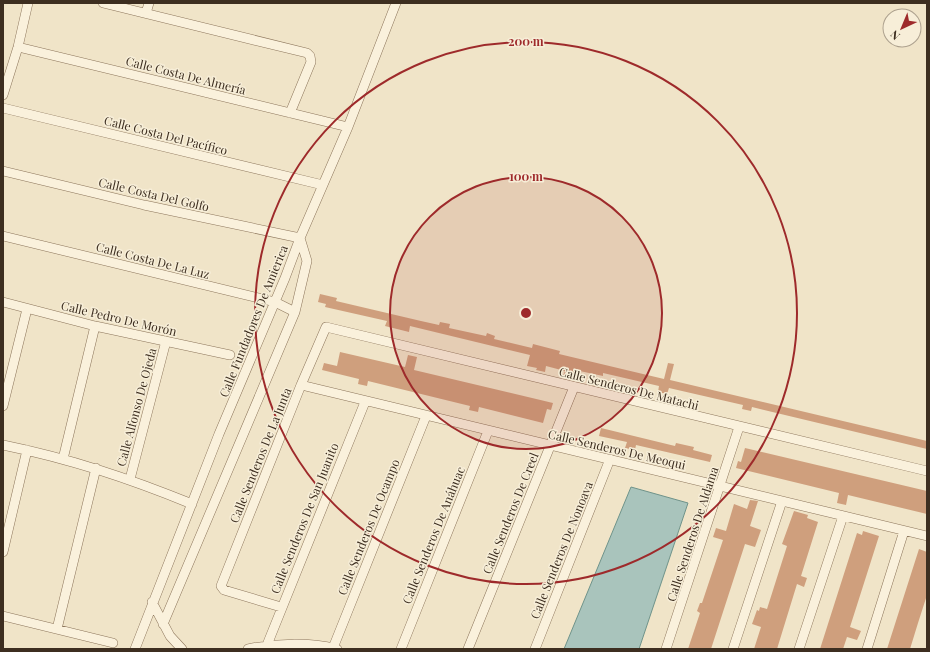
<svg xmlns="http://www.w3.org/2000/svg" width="930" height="652" viewBox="0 0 930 652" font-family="'Playfair Display',serif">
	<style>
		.water { fill: #a9c4bc; stroke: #6f938a }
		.building { fill: #cf9f7d }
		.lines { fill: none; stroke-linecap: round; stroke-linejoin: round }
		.street-casing { stroke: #8d765c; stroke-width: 10 }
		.street { stroke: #faf1dc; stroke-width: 9 }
		.ring { fill: none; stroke: #9e2a2b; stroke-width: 2 }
		.labels { text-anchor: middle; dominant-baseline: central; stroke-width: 3; stroke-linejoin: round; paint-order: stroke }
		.street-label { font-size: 12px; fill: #3d2e20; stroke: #f7eed8 }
		.centre { fill: #9e2a2b; stroke: #f7eed8; stroke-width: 2 }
		.ring-label { font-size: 12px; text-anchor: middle; font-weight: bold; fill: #9e2a2b; stroke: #f7eed8; stroke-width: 3; stroke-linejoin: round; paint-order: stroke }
	</style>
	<rect width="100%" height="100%" fill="#f0e4c8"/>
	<path class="water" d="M631,487l57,16 -49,146h-75z"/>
	<path class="building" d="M320,294l17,4 -1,3 85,20 18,4 1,-3 10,2 -1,4 37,8 1,-3 8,3 -1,3 38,9 1,-4 27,7 -1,3 105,25 4,-16 6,1 -4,16 257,61v8l-175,-42 -1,4 -9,-2 1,-4 -74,-17 -2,6 -9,-2 1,-6 -56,-13v3l-28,-6 -2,8 -10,-2 2,-5 -19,-5 -1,6 -9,-2 1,-2 -10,-2 3,-11 -120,-29 -1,6 -24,-6 2,-5 -62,-14 1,-3 -8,-2z
		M340,352l65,15 3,-12 9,2 -3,13 139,33 -2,7 -4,-1 -4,14 -64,-16 -1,5 -9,-2 1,-4 -102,-25 -1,5 -9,-2 1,-5 -37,-9 2,-7 13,3z
		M601,428l74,18 1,-3 18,4 -1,3 19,5 -2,7 -74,-17 -1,5 -10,-2 2,-6 -28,-6z
		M745,448l182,43v23l-79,-19 -2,10 -9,-2 2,-10 -103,-25 2,-7 3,1z
		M750,500l8,1 -8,25 11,4 -6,17 -10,-3 -34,105h-23l12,-36 -3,-2 3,-8h2l21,-63 -10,-3 3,-9 10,3 8,-27 13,5z
		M794,511l14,4 -1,3 11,4 -17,54 6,2 -3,9 -7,-3 -20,65h-23l7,-22 -9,-3 5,-14 2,1 1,-4 7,2 20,-63 -5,-2z
		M863,531l16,5 -29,91 11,4 -4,9 -10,-3 -4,12h-23l37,-116 5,2z
		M919,549l8,3v43l-9,28 -8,26h-23z"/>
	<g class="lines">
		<g class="street-casing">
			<path id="street" d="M103,3l204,50 3,3 1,6 -21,51
				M146,13l3,-10
				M18,47l330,80
				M3,95l15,-48 10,-44
				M3,108l320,77
				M3,171l141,34 156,33 7,23 -12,51 -132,312
				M3,236l272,66 20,10
				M3,302l92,24 135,29
				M301,385l626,151
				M3,406l24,-97
				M3,445c68,14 125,33 189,59
				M63,459l32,-133
				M130,479l36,-138
				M3,552l24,-102
				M152,602l18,34 12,13
				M281,607l-57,-17 -3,-4 80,-201 25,-58 601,144
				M3,616l110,27
				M57,629l39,-161
				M267,645l98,-243
				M333,648l93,-232
				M135,649l84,-215 66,-156 15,-40 48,-111 48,-124
				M248,649c28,-6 61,-7 89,0
				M401,649l87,-218
				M468,649l106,-262
				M535,649l75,-190
				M666,649l73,-222
				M733,649l49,-148
				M799,649l44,-133
				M867,649l37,-118"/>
		</g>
		<use href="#street" class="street"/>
	</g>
	<circle cx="526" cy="313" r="136" fill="#9e2a2b" fill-opacity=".12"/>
	<g class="ring">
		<circle cx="526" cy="313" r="136"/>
		<circle cx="526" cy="313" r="271"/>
	</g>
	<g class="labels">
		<g class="street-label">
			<text transform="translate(186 75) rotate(14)">Calle Costa De Almería</text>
			<text transform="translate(166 135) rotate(14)">Calle Costa Del Pacífico</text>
			<text transform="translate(154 194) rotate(13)">Calle Costa Del Golfo</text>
			<text transform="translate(153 260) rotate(14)">Calle Costa De La Luz</text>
			<text transform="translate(119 318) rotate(13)">Calle Pedro De Morón</text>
			<text transform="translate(253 321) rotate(-68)">Calle Fundadores De Amierica</text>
			<text transform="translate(629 388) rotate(14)">Calle Senderos De Matachi</text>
			<text transform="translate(136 407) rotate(-75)">Calle Alfonso De Ojeda</text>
			<text transform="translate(617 449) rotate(13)">Calle Senderos De Meoqui</text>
			<text transform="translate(260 455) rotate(-68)">Calle Senderos De La Junta</text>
			<text transform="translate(510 513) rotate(-68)">Calle Senderos De Creel</text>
			<text transform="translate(304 518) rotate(-68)">Calle Senderos De San Juanito</text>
			<text transform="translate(368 527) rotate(-68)">Calle Senderos De Ocampo</text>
			<text transform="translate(692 534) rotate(-72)">Calle Senderos De Aldama</text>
			<text transform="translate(433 535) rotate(-68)">Calle Senderos De Anáhuac</text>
			<text transform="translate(561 550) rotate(-68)">Calle Senderos De Nonoava</text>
		</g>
	</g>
	<circle cx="526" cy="313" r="6" class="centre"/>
	<g class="ring-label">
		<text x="526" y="46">200 m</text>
		<text x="526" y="181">100 m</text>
	</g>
	<rect width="930" height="652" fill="none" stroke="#3d2e20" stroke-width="8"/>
	<g transform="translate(902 28) rotate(224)"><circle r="19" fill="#f7eed8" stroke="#ada18e"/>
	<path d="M0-3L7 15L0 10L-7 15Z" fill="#9e2a2b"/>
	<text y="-6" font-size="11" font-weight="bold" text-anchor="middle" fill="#3d2e20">N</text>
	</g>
</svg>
